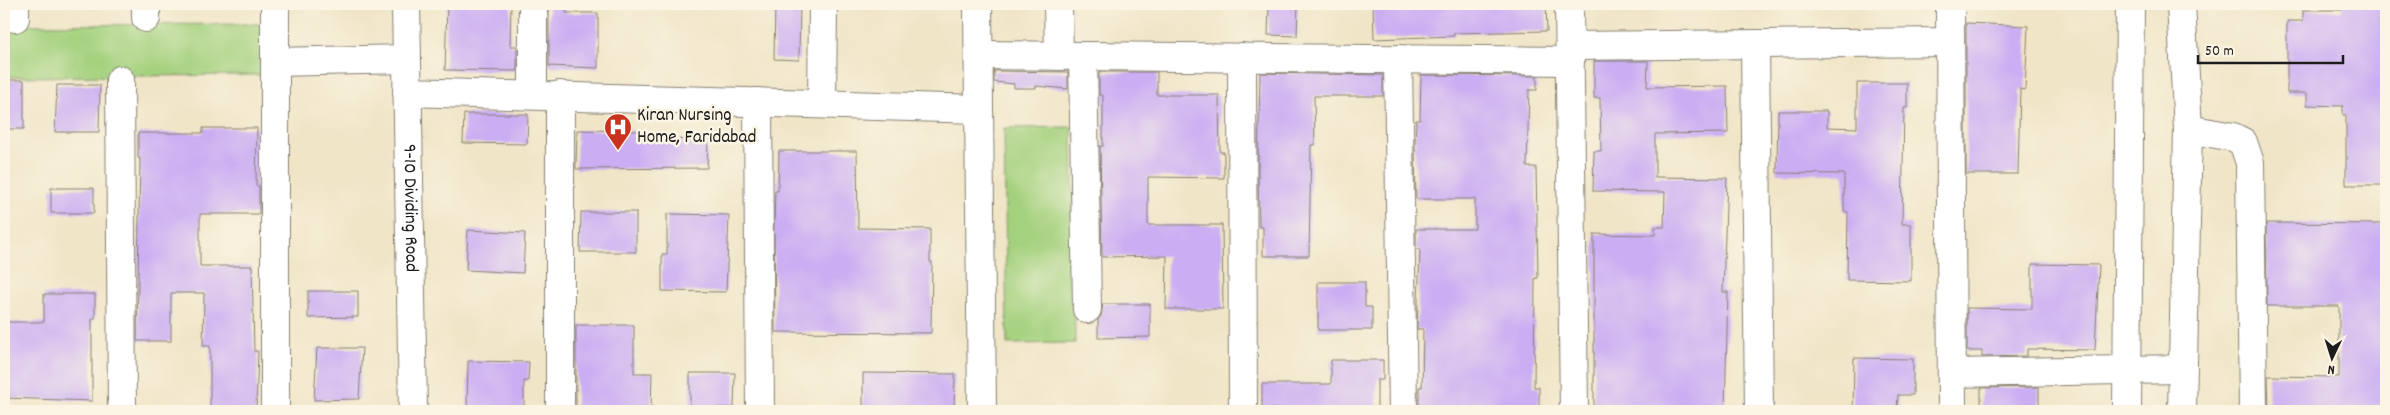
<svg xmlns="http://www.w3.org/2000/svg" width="2390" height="415" viewBox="0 0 2390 415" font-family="Dekko,sans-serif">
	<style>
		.green { fill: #a4d17e; stroke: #60764d }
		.building { fill: #caadf3 }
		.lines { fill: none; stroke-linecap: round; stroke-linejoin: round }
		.minor-casing { stroke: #868072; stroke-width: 30 }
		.minor { stroke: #fff; stroke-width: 28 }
		.labels { text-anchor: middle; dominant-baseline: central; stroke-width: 5; stroke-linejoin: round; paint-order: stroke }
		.poi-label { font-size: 19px; fill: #1c1c1c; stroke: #fcf5e5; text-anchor: start }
		.street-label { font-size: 19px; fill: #1c1c1c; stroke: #fcf5e5 }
	</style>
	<rect width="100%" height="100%" fill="#fcf5e5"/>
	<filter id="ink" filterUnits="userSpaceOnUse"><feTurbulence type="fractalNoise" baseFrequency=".02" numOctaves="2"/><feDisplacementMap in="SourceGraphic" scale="10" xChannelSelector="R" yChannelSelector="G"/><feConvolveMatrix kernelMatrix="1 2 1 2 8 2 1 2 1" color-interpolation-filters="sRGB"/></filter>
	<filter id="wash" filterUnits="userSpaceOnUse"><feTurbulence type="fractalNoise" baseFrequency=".0096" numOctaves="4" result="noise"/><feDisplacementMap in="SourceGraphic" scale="20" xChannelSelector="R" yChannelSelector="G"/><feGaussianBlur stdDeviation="1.12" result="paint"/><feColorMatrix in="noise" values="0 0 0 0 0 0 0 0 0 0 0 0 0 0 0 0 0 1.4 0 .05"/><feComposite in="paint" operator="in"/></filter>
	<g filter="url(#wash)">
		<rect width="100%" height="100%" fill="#f0e5c7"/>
		<path class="green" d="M262,24v51l-258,2v-52z
			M1072,127l3,216 -68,1 -3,-216z"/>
		<g id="blocks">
			<path class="building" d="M447,4h64l-1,42h7v25l-72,-1z
				M549,4h17v9h32v55l-49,-2z
				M775,4h25l-1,56 -25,-1z
				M1269,4h29l-1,32 -29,-1z
				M1373,4h173l1,27 -93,2v3l-80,3z
				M2342,4h44v181h-40v-70h-3v-9l-36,-1v-12h-20v-72h16v-11h39z
				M1966,23l62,3 -3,64 -5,-1 -2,85h-52z
				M1594,61h54l-1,26 80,-1 1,47 -73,1v43l72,1 -4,114h5l-3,119h-131v-177l61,1v-8h9l1,-35 -72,-1 1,-40h7l-1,-53h-6z
				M994,71l74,1v17l-32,-3v2h-22v-4l-20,-2z
				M1099,72h58v23h62l1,57h4v26l-76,-1v48h74l1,84h-57l1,-53 -65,1 -2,-111h3v-51h-4z
				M1260,73l123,2v21h-69l1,49h-4l-2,111h-46v-29h-4l-1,-55z
				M1421,75l116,1v14h-8l-2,77h9l2,111h-3l-1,109h5v24l-120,-1v-23h3l1,-58h-6l3,-80h-4v-20h59v-30h-59l-1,-54 1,-25h4z
				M4,80h20v49h-20z
				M1857,83h50v25h-3l-2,116h9v57l-64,-1 1,-68h-4v-38l-67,-1 1,-62h49v16l30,1z
				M57,85h43l-1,47h-44z
				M464,114h64l-1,30 -64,-1z
				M203,128h54l-1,58h3v28h-59v52h52l2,85h4l-2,60h-46v-65h-7l1,-53h-33v48h-34l3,-183h-2v-25h65z
				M577,130l68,1v8l63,1 -1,28 -131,1z
				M779,151h78l1,77 72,1v33h2l-1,71 -156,-1 -1,-105 1,-36h3z
				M51,188h43v25h-43z
				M581,212h55v40h-56z
				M667,214l62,1 -3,77 -64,-1v-37h5z
				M2266,223l120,1v185l-117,2 -1,-35 71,1v-71h-72z
				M468,230l57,3 -2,40 -57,-3z
				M2032,264l67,1 -4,85 -68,-1v7l-45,1v-6h-15v-43l65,1z
				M1318,282h47v25h7v23h-54z
				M308,291h50v26l-50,1z
				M44,294h51v25h-3v82l-88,-3v-76h40z
				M1103,304h47v33l-52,1v-18l3,-4z
				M576,325h58v48h18l-1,36 -75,-1z
				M317,348h45l-3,51 -45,1z
				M1854,358l59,1v36h-15l-1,16h-44z
				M1331,360h52v20h-6v29h-115v-25h69z
				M468,361l61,1 -1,19h-4v30h-57z
				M690,373h45l-1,35 -44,-1z
				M863,373l92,1 -1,37h-91z
				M2039,387v24h-58v-23z"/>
		</g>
	</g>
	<g filter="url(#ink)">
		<use href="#blocks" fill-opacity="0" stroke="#868072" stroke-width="1"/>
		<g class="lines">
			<g class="minor-casing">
				<g id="minor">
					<path d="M15,4v14"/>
					<path d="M146,4v14"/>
					<path id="s1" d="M406,4l7,407"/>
					<path d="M533,4v90"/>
					<path d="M978,4l4,407"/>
					<path d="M1058,4l1,52"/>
					<path d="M1569,4l5,407"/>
					<path d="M1950,4l2,407"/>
					<path d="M2181,4l7,125 -6,282"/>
					<path d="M1755,44l4,367"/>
					<path d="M1570,46l380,-4"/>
					<path d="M979,55l591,6"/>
					<path d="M1083,56l4,253"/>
					<path d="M1242,57l1,354"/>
					<path d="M1398,59l5,352"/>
					<path d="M275,62l131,-3"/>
					<path d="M120,80l2,331"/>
					<path d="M407,92l572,17"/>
					<path d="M560,95v316"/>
					<path d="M758,102l2,309"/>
					<path d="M822,104l1,-100"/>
					<path d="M2188,129l45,8 10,5 7,21 3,248"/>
					<path d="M1952,373l230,-4"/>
					<path d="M275,411v-407"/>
					<path d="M2127,411l3,-407"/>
				</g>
			</g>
			<use href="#minor" class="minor"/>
		</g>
	</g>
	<defs>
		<g id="hospital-pin" transform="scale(1.4375)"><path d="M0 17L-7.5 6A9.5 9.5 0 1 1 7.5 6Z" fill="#c8321e" stroke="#fcf5e5"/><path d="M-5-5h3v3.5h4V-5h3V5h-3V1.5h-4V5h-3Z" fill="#fff"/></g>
	</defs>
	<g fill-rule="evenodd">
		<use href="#hospital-pin" x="618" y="127"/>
	</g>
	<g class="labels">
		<g class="poi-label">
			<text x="637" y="116">Kiran Nursing<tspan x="637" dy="22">Home, Faridabad</tspan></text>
		</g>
		<g class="street-label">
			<text stroke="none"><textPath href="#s1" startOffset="204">9-10 Dividing Road</textPath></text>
		</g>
	</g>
	<rect width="2390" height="415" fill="none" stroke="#fcf5e5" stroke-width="20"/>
	<g transform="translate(2332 358) rotate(184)" stroke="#fcf5e5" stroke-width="4" paint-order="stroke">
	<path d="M0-4L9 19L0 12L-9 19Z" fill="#1c1c1c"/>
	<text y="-8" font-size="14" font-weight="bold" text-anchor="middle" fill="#1c1c1c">N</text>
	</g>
	<path d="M2198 55v8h145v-8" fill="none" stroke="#1c1c1c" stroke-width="2.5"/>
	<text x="2205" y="55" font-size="15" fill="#1c1c1c" stroke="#fcf5e5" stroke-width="4" paint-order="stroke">50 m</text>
</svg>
